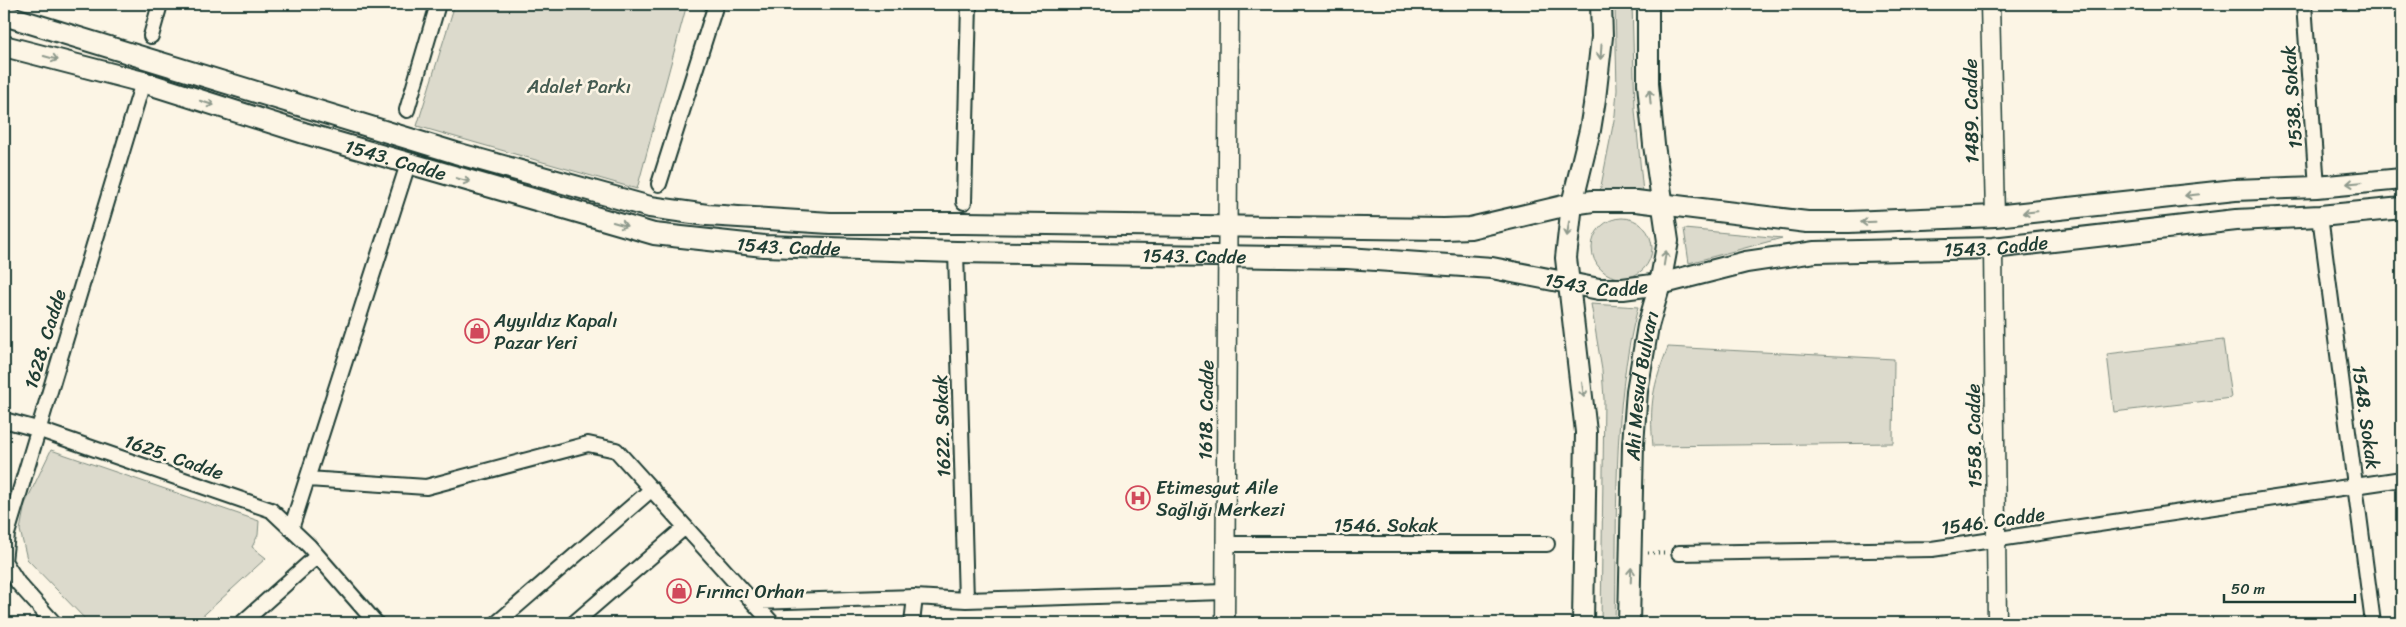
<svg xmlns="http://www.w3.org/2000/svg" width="2406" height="627" viewBox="0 0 2406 627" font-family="Sriracha,sans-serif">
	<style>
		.green { fill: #dcdacc; stroke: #7e8c80 }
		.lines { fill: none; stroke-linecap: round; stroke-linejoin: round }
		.minor-casing { stroke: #1f3d34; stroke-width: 18 }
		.tertiary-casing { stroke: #1f3d34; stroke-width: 21 }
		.secondary-casing { stroke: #1f3d34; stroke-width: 24 }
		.path { stroke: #1f3d34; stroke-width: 3; stroke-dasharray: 1 4; stroke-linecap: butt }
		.minor { stroke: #fcf5e5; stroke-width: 14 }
		.tertiary { stroke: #fcf5e5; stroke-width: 18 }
		.secondary { stroke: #fcf5e5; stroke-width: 20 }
		.oneway { stroke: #8e998c }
		.labels { text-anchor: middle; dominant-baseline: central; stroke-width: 5; stroke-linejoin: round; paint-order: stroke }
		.park-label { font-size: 19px; fill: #455c52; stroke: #fcf5e5 }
		.street-label { font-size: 19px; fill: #1f3d34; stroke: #fcf5e5 }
		.poi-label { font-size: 19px; fill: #1f3d34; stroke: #fcf5e5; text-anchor: start }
	</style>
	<rect width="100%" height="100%" fill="#fcf5e5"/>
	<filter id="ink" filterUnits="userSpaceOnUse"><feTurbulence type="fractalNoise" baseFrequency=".02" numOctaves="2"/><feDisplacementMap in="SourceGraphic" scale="10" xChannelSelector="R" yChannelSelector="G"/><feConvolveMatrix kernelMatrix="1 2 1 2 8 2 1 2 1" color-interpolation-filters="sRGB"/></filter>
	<g filter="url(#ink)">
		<path class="green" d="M455,4h232l-50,185 -220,-63z
			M1615,4h17l3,106 8,83 -43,-2 15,-76 2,-25z
			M1592 248a30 30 0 1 1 60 0a30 30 0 1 1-60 0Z
			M1684,229l98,9 -93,25z
			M1591,304l47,3c-27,101 -20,212 -23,316h-14l3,-224 -2,-29z
			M2223,340l8,58 -117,14 -7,-58z
			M1668,347l226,12 -1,84 -240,3c-4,-42 0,-60 15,-99z
			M51,450l208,71 -1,14 -6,12 14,11 -71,65h-106l-62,-64 -7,-29 5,-26z"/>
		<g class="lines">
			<g class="minor-casing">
				<path id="minor" d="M2304,4l13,183
					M151,36l9,-32
					M407,110l31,-106
					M659,184l57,-180
					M964,202l5,-198
					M2320,216l53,407
					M956,252l10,348
					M4,420l33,9 234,81 38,36 67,77
					M308,479l118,8 162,-43 28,6 137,152 162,-5 51,3 259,-8
					M291,529l117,-365
					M1226,544h321
					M1679,553l253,-4 470,-70
					M753,602l19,21
					M54,623l-36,-40 -14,-22 3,-27 136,-452
					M242,623l75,-67
					M497,623l155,-134
					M574,623l111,-96
					M912,623l3,-26"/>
			</g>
			<g class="tertiary-casing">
				<path id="tertiary" d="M1990,4l5,212
					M1993,248l4,375
					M1225,623l4,-619"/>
			</g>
			<g class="secondary-casing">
				<g id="secondary">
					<path d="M4,15l452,138 194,54 57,8 123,8h133l481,6 26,-1 102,-24 21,-3h43l171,21h42l146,-6 240,-26 82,-3 85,-8"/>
					<path id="s1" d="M4,46l139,36 161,51 350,101 110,12 192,6 391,6 145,10 107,21h24l37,-5 86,-22 69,-10 178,-4 243,-28 84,-4 82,-8"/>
					<path d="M1583,623l3,-191 -20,-174 6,-54 18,-74 5,-31 7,-62 -1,-33"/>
					<path id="s2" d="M1629,623l4,-179 4,-53 11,-65 12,-42 8,-43 -14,-96 -6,-61v-80"/>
				</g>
			</g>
			<path class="path" d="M1648,553h16"/>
			<use href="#minor" class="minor"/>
			<use href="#tertiary" class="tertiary"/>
			<use href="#secondary" class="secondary"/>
		</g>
		<defs><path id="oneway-shaft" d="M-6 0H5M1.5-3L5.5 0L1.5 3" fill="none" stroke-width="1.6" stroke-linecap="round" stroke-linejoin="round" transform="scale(1.25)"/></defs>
		<g class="oneway">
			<use href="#oneway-shaft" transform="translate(1601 52) rotate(94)"/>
			<use href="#oneway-shaft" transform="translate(51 58) rotate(15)"/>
			<use href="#oneway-shaft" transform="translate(1650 97) rotate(-95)"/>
			<use href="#oneway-shaft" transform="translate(207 103) rotate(18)"/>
			<use href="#oneway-shaft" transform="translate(463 180) rotate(16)"/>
			<use href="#oneway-shaft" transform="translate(2354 183) rotate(175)"/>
			<use href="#oneway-shaft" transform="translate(2192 195) rotate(174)"/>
			<use href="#oneway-shaft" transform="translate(2030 212) rotate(174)"/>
			<use href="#oneway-shaft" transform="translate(1868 222) rotate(178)"/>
			<use href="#oneway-shaft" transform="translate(620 224) rotate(16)"/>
			<use href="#oneway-shaft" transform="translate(1568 229) rotate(98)"/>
			<use href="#oneway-shaft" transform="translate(1665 258) rotate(-81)"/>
			<use href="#oneway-shaft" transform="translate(1583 390) rotate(83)"/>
			<use href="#oneway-shaft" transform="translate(1631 575) rotate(-88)"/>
		</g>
	</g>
	<defs>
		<g id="shop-ring" transform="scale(1.25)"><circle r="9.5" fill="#fcf5e5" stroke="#d1495b" stroke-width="1.5"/><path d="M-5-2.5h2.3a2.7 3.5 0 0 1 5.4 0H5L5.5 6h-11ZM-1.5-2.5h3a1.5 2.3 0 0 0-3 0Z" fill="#d1495b"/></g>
		<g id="hospital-ring" transform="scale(1.25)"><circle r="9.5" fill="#fcf5e5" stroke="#d1495b" stroke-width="1.5"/><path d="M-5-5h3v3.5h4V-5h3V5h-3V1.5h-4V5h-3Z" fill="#d1495b"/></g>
	</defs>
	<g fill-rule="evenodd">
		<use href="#shop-ring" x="477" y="331"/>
		<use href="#hospital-ring" x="1138" y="498"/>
		<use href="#shop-ring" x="679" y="591"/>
	</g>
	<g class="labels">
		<g class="park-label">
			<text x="579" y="86">Adalet Parkı</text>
		</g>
		<g class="street-label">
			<text transform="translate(2292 97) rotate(-94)">1538. Sokak</text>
			<text transform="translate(1971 111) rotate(-91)">1489. Cadde</text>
			<text stroke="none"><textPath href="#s1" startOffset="408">1543. Cadde</textPath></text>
			<text stroke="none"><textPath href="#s1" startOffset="2026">1543. Cadde</textPath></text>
			<text stroke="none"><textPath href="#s1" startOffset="812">1543. Cadde</textPath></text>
			<text stroke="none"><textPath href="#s1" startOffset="1218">1543. Cadde</textPath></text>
			<text stroke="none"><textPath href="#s1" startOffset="1622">1543. Cadde</textPath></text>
			<text transform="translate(45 339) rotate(-73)">1628. Cadde</text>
			<text stroke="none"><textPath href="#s2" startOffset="238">Ahi Mesud Bulvarı</textPath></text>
			<text transform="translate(1206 410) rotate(-89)">1618. Cadde</text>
			<text transform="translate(2366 417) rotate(82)">1548. Sokak</text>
			<text transform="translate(942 426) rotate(-92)">1622. Sokak</text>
			<text transform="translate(1974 436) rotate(-91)">1558. Cadde</text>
			<text transform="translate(174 457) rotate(19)">1625. Cadde</text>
			<text transform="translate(1993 521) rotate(-8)">1546. Cadde</text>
			<text x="1386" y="525">1546. Sokak</text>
		</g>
		<g class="poi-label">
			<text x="494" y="320">Ayyıldız Kapalı<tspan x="494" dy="22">Pazar Yeri</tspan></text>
			<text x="1156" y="487">Etimesgut Aile<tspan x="1156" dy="22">Sağlığı Merkezi</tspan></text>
			<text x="696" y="591">Fırıncı Orhan</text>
		</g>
	</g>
	<rect width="2406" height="627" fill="none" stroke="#fcf5e5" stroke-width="20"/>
	<rect x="10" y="10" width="2386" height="607" fill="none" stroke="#1f3d34" stroke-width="2" filter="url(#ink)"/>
	<path d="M2224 594v8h131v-8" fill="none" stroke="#1f3d34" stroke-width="2.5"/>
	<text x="2231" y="594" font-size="15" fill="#1f3d34" stroke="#fcf5e5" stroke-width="4" paint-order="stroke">50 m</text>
</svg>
